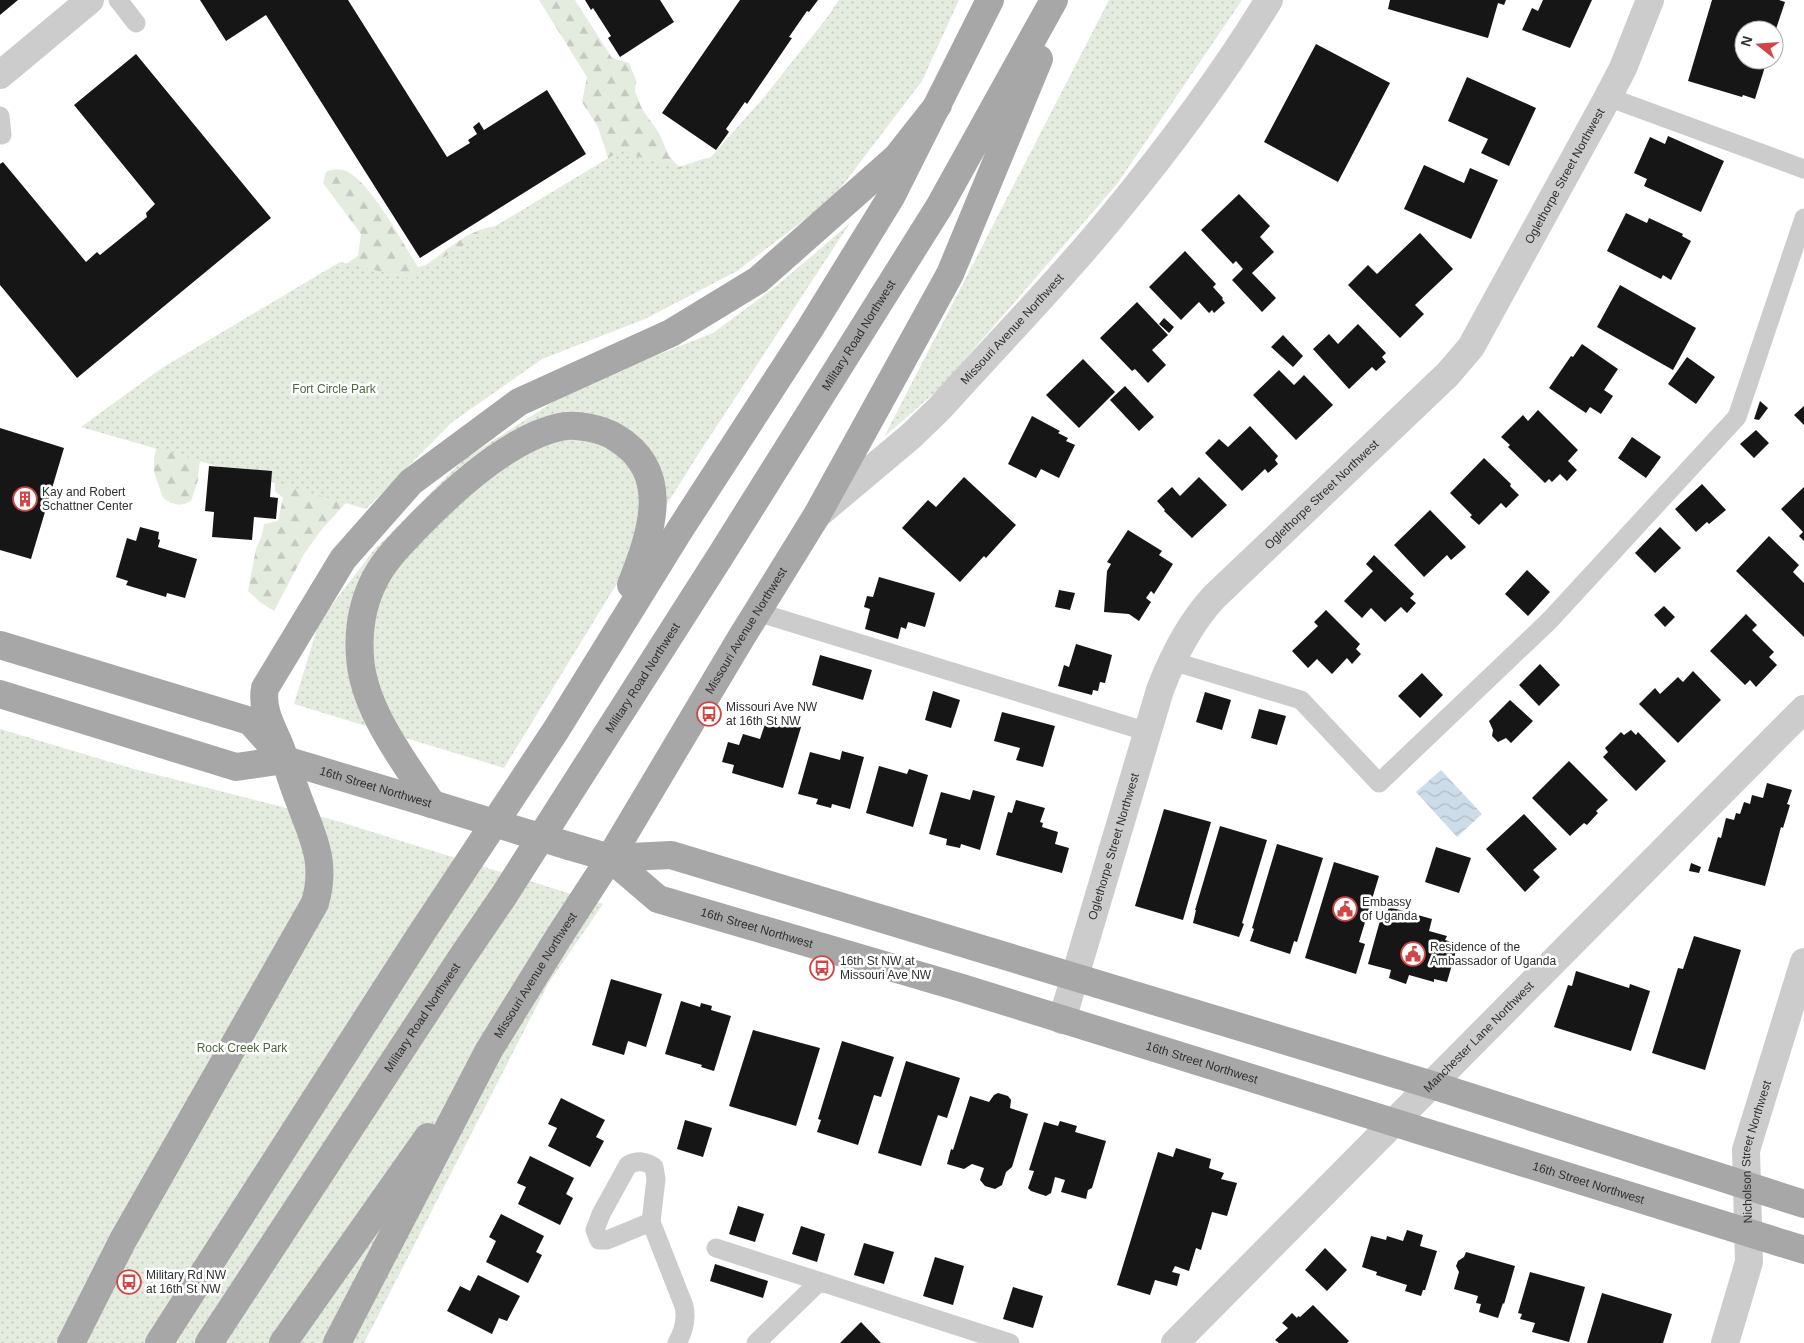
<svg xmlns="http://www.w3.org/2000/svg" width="1804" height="1343" viewBox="0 0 1804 1343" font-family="Arial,sans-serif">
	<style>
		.forest { fill: url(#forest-firs) }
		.park { fill: url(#park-dots) }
		.water { fill: url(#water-waves) }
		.building { fill: #161616 }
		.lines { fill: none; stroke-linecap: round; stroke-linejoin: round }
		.service { stroke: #ccc; stroke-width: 19 }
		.minor { stroke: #ccc; stroke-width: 28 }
		.primary { stroke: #a7a7a7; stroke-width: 28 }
		.primary-bridge { stroke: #a7a7a7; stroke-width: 28 }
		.labels { text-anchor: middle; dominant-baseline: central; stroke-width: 5; stroke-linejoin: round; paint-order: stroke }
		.street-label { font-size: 12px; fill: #2f2f2f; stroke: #fff }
		.park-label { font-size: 12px; fill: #506641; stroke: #fff }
		.poi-label { font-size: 12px; fill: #2f2f2f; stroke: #fff; text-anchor: start }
	</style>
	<defs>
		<pattern id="forest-firs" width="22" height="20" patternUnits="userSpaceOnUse" patternTransform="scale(1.25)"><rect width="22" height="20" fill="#e4ebdf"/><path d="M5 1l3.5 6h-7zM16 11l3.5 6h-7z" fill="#c4cac0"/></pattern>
		<pattern id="park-dots" width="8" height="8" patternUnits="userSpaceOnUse" patternTransform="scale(1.25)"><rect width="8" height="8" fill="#e4ebdf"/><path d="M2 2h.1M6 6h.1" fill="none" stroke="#c4cac0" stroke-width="1.8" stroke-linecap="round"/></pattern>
		<pattern id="water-waves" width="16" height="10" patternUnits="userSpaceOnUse" patternTransform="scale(1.25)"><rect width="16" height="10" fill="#cddce9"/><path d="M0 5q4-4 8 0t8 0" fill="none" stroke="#b0bdc8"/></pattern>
	</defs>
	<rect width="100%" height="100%" fill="#fff"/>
	<path class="forest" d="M539,0h36l37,58 17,5 7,17 -1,11 7,18 17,24 10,23 10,11 24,-8 17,-3 40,-40 79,-116h100l-403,356 -181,137 -33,36 -18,25 -30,57 -13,-8 -13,-12 8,-42 6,-14 2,-11 14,-3 5,-23 -8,-7v-24l-73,-8 -3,6 -1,15 -7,21c-11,6 -17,4 -28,-3l-9,-26v-14l14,-52 165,-134 25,-16 3,-22 -38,-51 3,-11c7,-3 14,-4 22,0 26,15 53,69 70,95l8,-2c23,-16 46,-39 75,-39l109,-62 -12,-37 -16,-25 5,-25z"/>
	<path class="park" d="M841,0h118l-37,81 -89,117 -96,73 -92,48 -103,40 -91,64 -85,86 -285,-82 81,-59 178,-106 69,16 211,-127 59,18 31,-11 55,-62z
		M1109,0h133l-125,184 -176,203 -57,50z
		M850,223l-149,227 -90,143 -107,175 -210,-64 25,-82 55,-72 89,-90 113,-73 137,-54 66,-49z
		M0,729l134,40 203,52 266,83 -55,80 -184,359h-364z"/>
	<path class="water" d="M1441,770l41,44 -25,23 -41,-45z"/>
	<path class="building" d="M0,0h18l-18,15z
		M200,0h148l99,157 23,-14 -2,-3 9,-6 -4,-7 6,-5 5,8 63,-40 39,64 -166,104 -154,-243 -40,26z
		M585,0h75l14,22 -54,35 -12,-19 3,-2 -18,-28 -2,2z
		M740,0h78l-9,12 -2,-1 -18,26 3,1 -45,66 -2,-2 -19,27 3,3 -13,18 -54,-37z
		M1390,0h116l-2,5 -6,-2 -10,35 -100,-29z
		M1543,0h49l-22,48 -48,-18 10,-22 6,3z
		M1712,0h67l6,2 -11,33v-5h-30v30h23l-12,39 -12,-4 -1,2 -54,-16z
		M1316,44l74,39 -52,99 -74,-40z
		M136,54l135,164 -194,160 -77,-93v-121l3,-2 83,100 11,-10 3,3 47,-38 -1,-4 9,-9 -81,-99z
		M1467,77l69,31 -27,58 -28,-13 7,-14 -40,-18z
		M1668,136l56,25 -23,51 -57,-26 3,-7 -13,-6 16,-36 15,7z
		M1424,165l40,18 6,-15 28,12 -27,59 -67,-30z
		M1239,194l31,32 -10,11 14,15 -22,21 24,25 -14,14 -30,-32 11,-11 -7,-8 -3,3 -32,-34z
		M1626,213l21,10 2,-5 34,16 -1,2 9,5 -20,39 -8,-5 -2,4 -54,-28z
		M1420,233l33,36 -38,36 9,9 -24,24 -52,-53 20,-20 9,9z
		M1185,251l31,33 -3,3 10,11 -1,1 3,4 -11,10 -2,-3 -3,3 -10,-11 -18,18 -32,-33z
		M1620,285l76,43 -23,42 -76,-43z
		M1137,302l31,33 -16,15 14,15 -18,18 -13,-14 -3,2 -32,-33z
		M1164,318l10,9 -5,6 -10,-9z
		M1358,324l28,29 -4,4 4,5 -10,9 -4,-4 -23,22 -36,-40 16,-15 9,10z
		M1283,335l20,21 -10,11 -22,-20z
		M1582,344l36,25 -14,21 9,6 -12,18 -11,-7 -4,6 -37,-25 22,-32 2,1z
		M1687,357l28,20 -19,27 -28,-20z
		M1083,359l32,33 -36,36 -33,-33z
		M1279,370l15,15 10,-10 29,30 -37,35 -43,-45z
		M1125,386l29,31 -15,14 -29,-31z
		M1760,401l8,7 -9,12 -5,-1z
		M1804,406v19l-10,-10z
		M1538,410l40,40 -10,11 9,9 -10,11 -7,-7 -8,8 -3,-3 -4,4 -37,-36 2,-2 -9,-8 22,-22 5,6z
		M1032,416l28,15 -2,2 10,5 -2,3 9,4 -16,33 -18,-9 -5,9 -28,-14z
		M1250,426l28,30 -3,4 3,4 -10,9 -3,-4 -23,22 -37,-38 14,-14 9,8z
		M0,428l64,20 -33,111 -31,-9z
		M1756,430l13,13 -15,15 -14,-14z
		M1632,437l29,20 -15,21 -28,-20z
		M1484,458l27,26 -1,2 9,9 -13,13 -5,-5 -22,22 -9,-8 2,-2 -22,-22z
		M209,466l63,5 -2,26 8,1 -2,21 -22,-2 -2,23 -40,-3 2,-25 -9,-1z
		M964,477l52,48 -30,33 -2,-2 -24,26 -58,-54 26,-28 8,7z
		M1199,477l28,28 -35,33 -28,-27 1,-1 -8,-9 15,-14 8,9z
		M1702,484l24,26 -17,14 -2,-2 -11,10 -21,-23z
		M1804,487v54l-5,-5 4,-4 -22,-23z
		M1430,510l36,37 -15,13 -4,-5 -23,22 -30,-32z
		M140,527l19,5 -1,7 2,1 -2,7 39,12 -12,39 -18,-5 -1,4 -40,-12 2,-4 -12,-4 11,-39 9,3z
		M1660,527l21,21 -26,25 -20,-20z
		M1128,530l34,21 -3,4 14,9 -19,30 -3,-3 -5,7 5,4 -12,19 -10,-7 -25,-2 3,-41 4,-7 -4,-2z
		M1769,536l30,29 -6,7 11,11v54l-68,-66z
		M1374,555l40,39 -4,4 6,5 -9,10 -6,-6 -16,15 -14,-14 -9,10 -18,-17 29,-30 -7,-7z
		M1527,570l23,22 -22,24 -23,-22z
		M879,577l56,16 -10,34 -17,-5 -2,7 -5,-2 -3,12 -33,-10 5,-20 -6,-2 3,-11 6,1z
		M1059,590l16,3 -5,17 -15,-3z
		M1664,606l11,11 -10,10 -11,-12z
		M1326,610l34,34 -4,5 5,5 -9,10 -5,-6 -15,16 -15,-15 -9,9 -16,-17 26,-25 -4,-4z
		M1746,614l11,11 -5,5 22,22 -5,5 8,8 -21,22 -6,-7 -5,5 -35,-34z
		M1076,644l36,11 -7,28 -5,-1 -2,9 -5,-1 -1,5 -34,-9 6,-21 5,2z
		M820,655l52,15 -9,30 -51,-15z
		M1540,664l20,21 -21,21 -20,-21z
		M1693,671l28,29 -43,43 -39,-39 16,-16 5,6 18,-17 5,5z
		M1422,673l21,22 -23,23 -22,-22z
		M933,691l27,9 -9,28 -26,-8z
		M1205,692l26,8 -9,30 -26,-8z
		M1510,700l23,21 -22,22 -5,-5 -8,4 -6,-6 1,-6 -4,-9z
		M1259,709l27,7 -9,29 -26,-7z
		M1002,712l53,14 -12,41 -27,-7 4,-12 -26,-7z
		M766,721l18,5 1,-4 16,5 -18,61 -51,-15 2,-8 -12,-3 6,-20 11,3 4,-11 17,5z
		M1631,730l5,5 2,-3 28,29 -30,30 -33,-34 5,-5 -3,-4 16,-16 3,3z
		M842,751l22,6 -14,52 -18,-5 -1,4 -15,-4 2,-5 -20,-5 12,-42 30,8z
		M1569,761l39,39 -12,11 2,2 -11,12 -3,-2 -14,13 -38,-38z
		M879,766l28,8 2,-5 19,6 -15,52 -47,-14z
		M1767,783l25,7 -5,14 3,1 -7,23 -2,-1 -16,59 -57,-15 10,-34 3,1 5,-20 8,2 2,-7 4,1 4,-12 6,2 2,-9 11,3z
		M973,790l22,6 -15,54 -19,-6 -1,4 -14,-3 1,-6 -18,-5 12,-42 29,8z
		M1016,800l29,8 -5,14 3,1 -1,4 16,5 -3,12 14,4 -7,25 -66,-18 12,-43 4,1z
		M1164,809l47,13 -28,98 -48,-14z
		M1524,814l33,35 -24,21 7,7 -15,15 -39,-43z
		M1220,826l47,14 -25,83 2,1 -5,13 -46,-14 3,-13h-1z
		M1277,844l46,14 -26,84 -3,-1 -4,13 -40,-13 4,-12 -2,-1z
		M1436,847l35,11 -12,35 -34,-11z
		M1334,862l45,14 -20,66 6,2 -9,30 -51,-16z
		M1691,863l10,4 -2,6 -10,-2z
		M1389,907l43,12 -3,12 18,5 -2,4 13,4 -11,38 -13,-3v3l-25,-7 -3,9 -17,-6 2,-8 -23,-6 13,-47 4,1z
		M1694,936l47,14 -36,120 -53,-17 26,-85 5,1z
		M1576,971l53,17 1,-4 20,7 -19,60 -77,-24 14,-42 4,1z
		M611,979l51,15 -16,53 -18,-6 -4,14 -32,-10z
		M681,1001l19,6 1,-4 11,3 -1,4 20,6 -17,55 -13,-4 1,-2 -37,-11z
		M753,1030l67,18 -24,78 -67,-20z
		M842,1041l52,16 -13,40 -7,-2 -16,50 -41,-13 4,-12 -3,-1z
		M906,1061l54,17 -13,40 -9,-3 -17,51 -43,-13z
		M998,1093l10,3 3,4 -1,8 18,6 -16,53 -6,5 -4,13 -7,4 -10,-3 -5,-6 4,-12 -12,-4 -8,5 -17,-5 4,-15 2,1 17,-54 19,6 5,-7z
		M561,1098l44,22 -9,17 8,4 -14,26 -42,-21 9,-18 -9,-4z
		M685,1120l27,8 -9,29 -26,-8z
		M1060,1121l17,5 -2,6 31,9 -14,47 -4,2 -2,9 -25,-7 4,-12 -10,-3 -4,16 -5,3 -15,-5 -3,-3 6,-17 -5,-1 15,-48 14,4z
		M1176,1148l35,11 -2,9 15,5 -3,6 16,4 -10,33 -15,-4 -11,38 -5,-2 -7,23 -14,-5 -3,6 8,2 -3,12 -22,-6 -5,15 -33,-10 41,-133 15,5z
		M530,1156l44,22 -8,16 7,4 -13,27 -42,-21 8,-17 -9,-4z
		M738,1206l26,8 -9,28 -26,-8z
		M501,1214l43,22 -8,16 6,3 -14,28 -42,-21 10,-21 -7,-4z
		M801,1226l24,8 -8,28 -25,-8z
		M1407,1230l16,5 -3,11 17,5 -12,39h-2l-2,6 -16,-5 2,-6 -31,-10 1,-3 -15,-5 9,-31 15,4 1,-4 16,5z
		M864,1243l30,9 -10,32 -30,-9z
		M1325,1248l22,22 -20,21 -22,-21z
		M1466,1252l49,14 -11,38 -1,-1 -5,15 -19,-6 2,-8 -5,-1 2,-7 -24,-7 5,-17 -3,-6 2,-5 6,-4z
		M935,1257l29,9 -11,39 -30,-9z
		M715,1264l53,17 -5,17 -53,-17z
		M132,1271l5,3 -12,18 -4,-3z
		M1530,1272l55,15 -16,55 -37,-10 3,-9 -15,-4 2,-5 -4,-1z
		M478,1275l42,21 -13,25 -8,-3 -7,16 -45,-23 13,-25 10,5z
		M1013,1287l30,9 -10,32 -30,-9z
		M1602,1293l70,21 -9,29h-76z
		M1313,1305l36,36 -2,2h-68l-4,-3 13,-12 -6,-5 10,-10 5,5 1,-2 2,1z
		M861,1322l20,21h-41z"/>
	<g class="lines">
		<path class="service" d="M118,0l18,23
			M1608,97l196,72
			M0,116l2,19
			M757,612l391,120
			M1172,661l129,39 78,83 171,-163 187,-203 67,-199
			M651,1222l-44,18h-8l-4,-10 6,-16 27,-49c10,-5 17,-4 26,2l2,12 -5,43 33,84c3,14 0,25 -7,37
			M716,1248l294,95
			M756,1343l63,-61"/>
		<g class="minor">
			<path d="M0,75l90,-75"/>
			<path id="s1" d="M817,515l94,-79 28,-27c58,-65 120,-127 175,-195 56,-68 109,-139 155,-214"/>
			<path id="s2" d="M1062,1020l98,-330c13,-34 29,-66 54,-93l234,-223 23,-27 137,-250 15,-29 27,-68"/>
			<path id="s3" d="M1175,1343l629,-634"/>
			<path id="s4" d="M1725,1343l24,-81 -3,-112 58,-188"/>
		</g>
		<g class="primary">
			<path d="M0,645l250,76 24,27"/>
			<path id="s5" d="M0,694l236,73 49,-7 147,44"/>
			<path d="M432,804c-28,-43 -69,-95 -72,-147 -2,-27 3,-56 16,-80 10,-19 26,-34 41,-50 36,-37 92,-89 143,-100 15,-4 42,2 55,10 59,35 36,97 16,148"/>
			<path d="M569,846l41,12 61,-3 761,230 372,119"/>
			<path id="s6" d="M610,858l48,41 304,89 842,262"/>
			<path d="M71,1343l52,-103 192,-337c12,-41 -2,-65 -16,-103 -7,-18 -12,-36 -19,-54 -8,-19 -19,-37 -15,-58l78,-129 68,-77 108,-80 152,-69 87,-53 139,-123 41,-52"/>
			<path d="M159,1343l260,-406 137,-207 123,-199 132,-204 80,-130 99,-197"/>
			<path id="s7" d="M209,1343l253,-386 41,-60 218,-342 218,-348 115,-207"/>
			<path d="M283,1343l145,-206"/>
			<path id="s8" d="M337,1343l152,-293 71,-115 50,-77 131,-220 76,-123 133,-241 89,-215"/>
		</g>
		<path class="primary-bridge" d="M432,804l137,42"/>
	</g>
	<defs>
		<g id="building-ring" transform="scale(1.25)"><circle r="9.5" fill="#fff" stroke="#d34445" stroke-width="1.5"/><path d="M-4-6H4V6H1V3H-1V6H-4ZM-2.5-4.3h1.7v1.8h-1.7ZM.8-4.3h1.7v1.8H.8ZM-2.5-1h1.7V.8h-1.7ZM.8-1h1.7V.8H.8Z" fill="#d34445"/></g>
		<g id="bus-ring" transform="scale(1.25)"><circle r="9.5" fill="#fff" stroke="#d34445" stroke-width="1.5"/><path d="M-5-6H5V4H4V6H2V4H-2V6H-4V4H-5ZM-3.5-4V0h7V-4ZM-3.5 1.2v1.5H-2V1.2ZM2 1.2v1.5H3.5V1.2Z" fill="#d34445"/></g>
		<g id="civic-ring" transform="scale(1.25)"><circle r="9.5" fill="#fff" stroke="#d34445" stroke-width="1.5"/><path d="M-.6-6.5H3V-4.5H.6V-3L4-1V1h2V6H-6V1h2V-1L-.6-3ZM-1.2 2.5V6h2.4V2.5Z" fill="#d34445"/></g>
	</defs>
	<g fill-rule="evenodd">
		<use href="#building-ring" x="25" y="499"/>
		<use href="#bus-ring" x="709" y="714"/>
		<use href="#civic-ring" x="1345" y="909"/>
		<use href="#civic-ring" x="1413" y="954"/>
		<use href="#bus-ring" x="822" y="968"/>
		<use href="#bus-ring" x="129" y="1282"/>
	</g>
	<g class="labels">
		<g class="street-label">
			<text stroke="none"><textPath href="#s2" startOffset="1006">Oglethorpe Street Northwest</textPath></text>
			<text stroke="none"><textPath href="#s1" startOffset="270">Missouri Avenue Northwest</textPath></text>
			<text stroke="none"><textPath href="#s7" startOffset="1199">Military Road Northwest</textPath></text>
			<text stroke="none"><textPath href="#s2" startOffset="601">Oglethorpe Street Northwest</textPath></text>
			<text stroke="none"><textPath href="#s8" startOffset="822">Missouri Avenue Northwest</textPath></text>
			<text stroke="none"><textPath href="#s7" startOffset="794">Military Road Northwest</textPath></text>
			<text stroke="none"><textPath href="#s5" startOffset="391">16th Street Northwest</textPath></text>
			<text stroke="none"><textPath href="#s2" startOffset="181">Oglethorpe Street Northwest</textPath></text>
			<text stroke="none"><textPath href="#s6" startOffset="166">16th Street Northwest</textPath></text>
			<text stroke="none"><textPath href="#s8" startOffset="418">Missouri Avenue Northwest</textPath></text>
			<text stroke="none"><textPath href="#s7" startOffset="389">Military Road Northwest</textPath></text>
			<text stroke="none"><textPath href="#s3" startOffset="431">Manchester Lane Northwest</textPath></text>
			<text stroke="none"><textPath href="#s6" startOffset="631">16th Street Northwest</textPath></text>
			<text stroke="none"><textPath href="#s4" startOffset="196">Nicholson Street Northwest</textPath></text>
			<text stroke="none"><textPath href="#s6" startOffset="1036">16th Street Northwest</textPath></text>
		</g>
		<g class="park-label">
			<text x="334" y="389">Fort Circle Park</text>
			<text x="242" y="1048">Rock Creek Park</text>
		</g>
		<g class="poi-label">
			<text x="42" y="492">Kay and Robert<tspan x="42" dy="14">Schattner Center</tspan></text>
			<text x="726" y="707">Missouri Ave NW<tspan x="726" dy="14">at 16th St NW</tspan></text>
			<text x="1362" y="902">Embassy<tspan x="1362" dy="14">of Uganda</tspan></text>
			<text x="1430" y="947">Residence of the<tspan x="1430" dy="14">Ambassador of Uganda</tspan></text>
			<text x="840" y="961">16th St NW at<tspan x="840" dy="14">Missouri Ave NW</tspan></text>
			<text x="146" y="1275">Military Rd NW<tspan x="146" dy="14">at 16th St NW</tspan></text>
		</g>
	</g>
	<g transform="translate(1759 45) rotate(287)"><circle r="24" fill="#ffffff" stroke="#acacac"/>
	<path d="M0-4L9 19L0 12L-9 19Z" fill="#d34445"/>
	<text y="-8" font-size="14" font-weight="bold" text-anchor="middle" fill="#2f2f2f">N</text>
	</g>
</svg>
